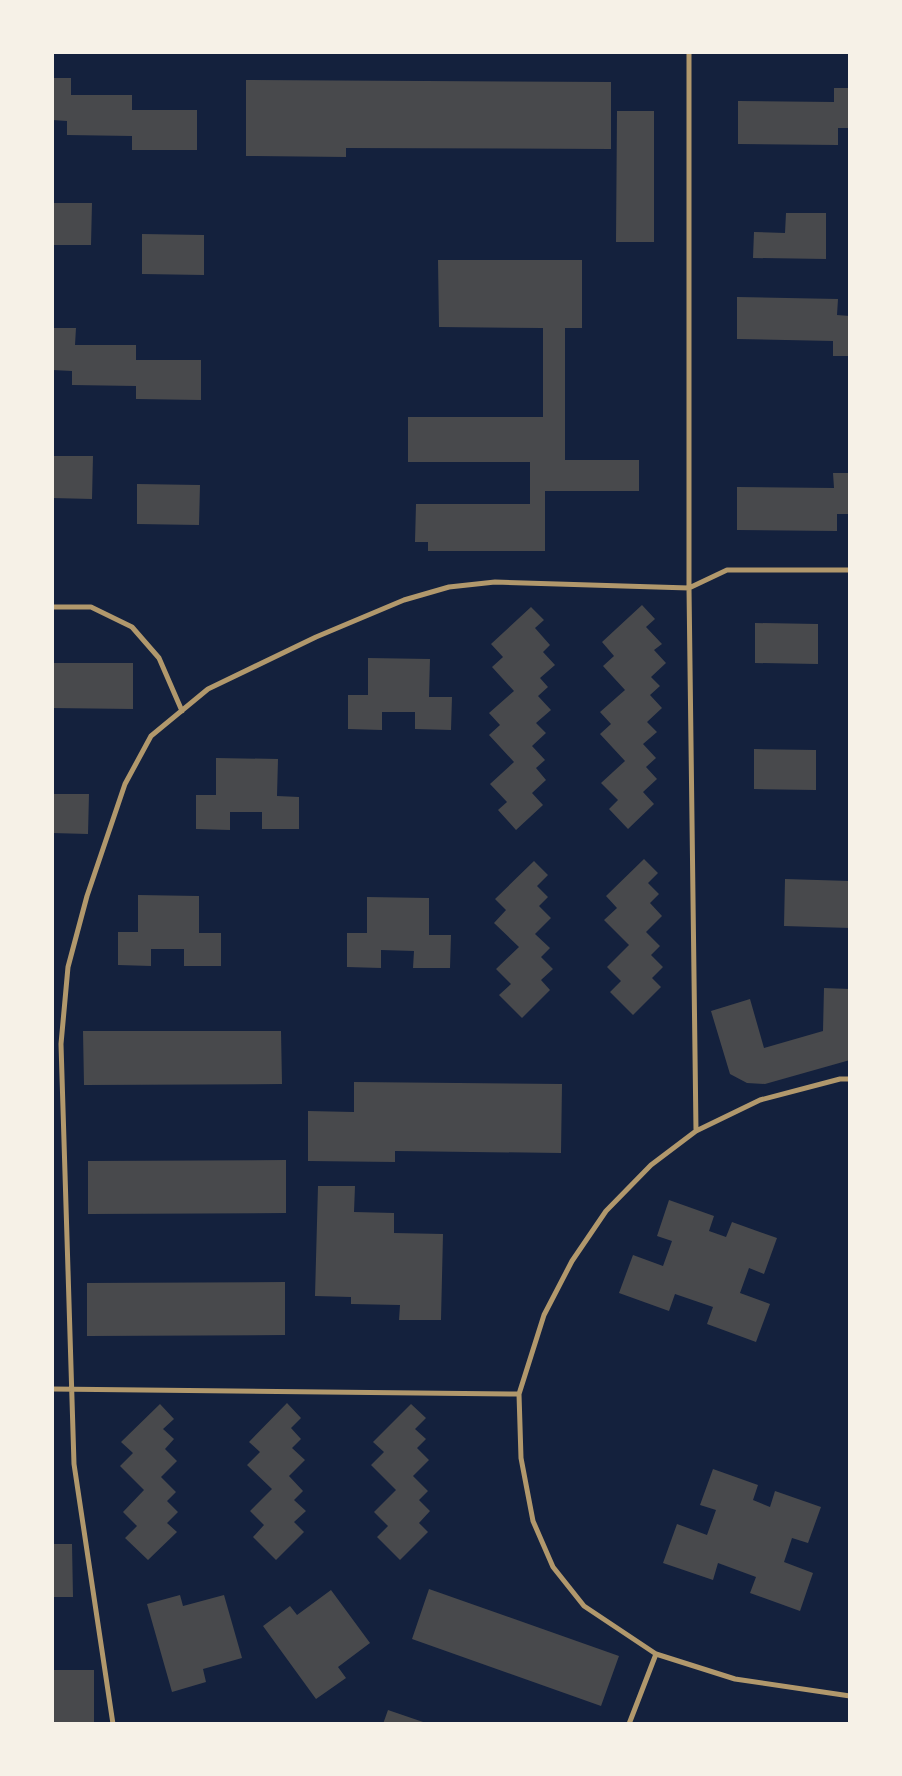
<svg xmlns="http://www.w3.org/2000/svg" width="902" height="1776" viewBox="0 0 902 1776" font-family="'PT Sans',sans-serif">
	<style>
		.building { fill: #48494c }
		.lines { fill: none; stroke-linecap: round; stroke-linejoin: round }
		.service { stroke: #b1986c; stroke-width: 5 }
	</style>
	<rect width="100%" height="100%" fill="#14213d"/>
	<path class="building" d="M52,78h19v17h61v15h65v40h-65v-14l-65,-1v-14l-15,-1z
		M246,80l365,2v67l-265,-1v9l-100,-1z
		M834,88h16v40h-12v17l-100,-1v-43l96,1z
		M617,111h37v131h-38z
		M52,203h40l-1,42h-39z
		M786,213h40v46l-73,-1 1,-26 31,1z
		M142,234l62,1v40l-62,-1z
		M438,260h144v68h-17v132h74v31h-94v60h-117v-9h-13l1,-38h114v-42h-122v-45h135v-89l-104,-1z
		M737,297l101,2 -1,16 13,1v40h-17v-15l-96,-2z
		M52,328h24l-1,17h61v15h65v40l-65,-1v-13l-64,-1v-14l-20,-1z
		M52,456h41l-1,43 -40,-1z
		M833,473h17v41h-13v17l-100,-1v-43l97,1z
		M137,484l63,1 -1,40 -62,-1z
		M642,605l13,14 -9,8 16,17 -8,6 12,13 -15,14 9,9 -10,9 12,13 -15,14 10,10 -14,12 13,14 -10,9 11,12 -14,13 11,12 -26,25 -19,-20 9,-9 -17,-17 24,-22 -25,-27 11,-10 -11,-12 25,-22 -22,-24 11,-10 -12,-14z
		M531,607l13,13 -9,8 15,17 -7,7 12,13 -15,13 8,9 -10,9 13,14 -15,13 10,10 -14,13 13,14 -9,8 10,12 -14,13 11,12 -27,25 -18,-20 9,-8 -17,-18 24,-22 -25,-27 11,-10 -11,-12 25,-22 -22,-24 11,-10 -12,-13z
		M755,623l63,1v40l-63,-1z
		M368,658l62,1 -1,38h23l-1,33 -36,-1v-17h-33v18l-34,-1v-34h20z
		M52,663h81v46l-81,-1z
		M754,749l62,1v40l-62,-1z
		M216,758l62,1 -1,37 22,1v32h-37v-17h-32v18l-34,-1v-34h20z
		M52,794h37l-1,40 -36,-1z
		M644,859l14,14 -10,10 11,11 -9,9 12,13 -16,16 14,14 -9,9 12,12 -11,11 9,9 -28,28 -23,-23 11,-11 -14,-14 22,-22 -25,-25 13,-12 -11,-12z
		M534,861l14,14 -11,11 11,11 -9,9 12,12 -16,16 15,14 -9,9 12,12 -12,11 9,10 -28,28 -23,-23 12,-11 -15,-15 23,-22 -25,-24 12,-13 -11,-11z
		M785,879l65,2v47l-66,-2z
		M138,895l61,1v37h22v33h-37v-17h-33v17l-33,-1v-33h20z
		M367,897l62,1v37h22l-1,33h-37l1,-17 -33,-1v18l-34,-1v-34h20z
		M824,988l26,1v71l-85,24 -18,-1 -17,-9 -19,-63 39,-12 14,49 59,-17z
		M83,1031h198l1,53 -198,1z
		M354,1082l208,2 -1,69 -166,-2v11l-87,-1v-50l46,1z
		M286,1160v53l-198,1v-53z
		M318,1186h37l-1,26 40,1v20l49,1 -2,86h-42l1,-15 -49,-1v-7l-36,-1z
		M669,1200l45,16 -5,15 17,6 6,-15 45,16 -13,36 -15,-6 -9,25 30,11 -14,38 -49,-18 6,-17 -38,-13 -6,17 -50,-18 14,-38 30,11 9,-25 -15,-5z
		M285,1282v53l-198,1v-53z
		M287,1403l14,15 -10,10 10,11 -9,9 13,12 -16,16 14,15 -9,9 12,11 -12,11 10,10 -28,28 -23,-23 11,-12 -14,-14 22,-22 -25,-24 13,-13 -11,-10z
		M160,1404l14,15 -11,10 11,10 -9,10 12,12 -16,16 15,15 -9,9 11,11 -11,11 10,9 -29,28 -23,-22 12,-12 -14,-14 21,-22 -24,-24 13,-13 -12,-11z
		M411,1404l15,14 -11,11 11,10 -9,9 12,12 -16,16 15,15 -9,9 11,11 -11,12 9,9 -28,28 -23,-23 11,-11 -14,-14 22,-22 -25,-25 13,-13 -11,-10z
		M713,1469l45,16 -5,15 17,7 5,-16 46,16 -13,36 -16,-5 -8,24 29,11 -13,38 -50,-18 6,-16 -38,-14 -5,17 -50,-17 14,-39 30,11 9,-25 -16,-5z
		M52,1544h20l1,53h-21z
		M429,1589l190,67 -18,50 -189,-67z
		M331,1590l39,53 -32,24 8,11 -30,21 -53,-73 27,-20 7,9z
		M180,1595l3,11 41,-11 18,63 -39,11 3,13 -34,10 -25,-88z
		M52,1670h42v53l-42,1z
		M388,1710l38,13v1h-43z"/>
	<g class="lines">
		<path class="service" d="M689,52v536l7,543
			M52,607h39l41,20 27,31 23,53
			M850,1079h-10l-80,21 -64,31 -45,34 -45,46 -34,50 -28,54 -25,79 2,64 12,63 20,46 31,39 72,48 79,25 115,17
			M52,1389l467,5
			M113,1724l-39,-260 -13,-420 7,-77 19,-71 38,-112 26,-48 57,-47 108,-52 88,-37 45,-13 46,-5 194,6 38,-18h123
			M629,1724l27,-70"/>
	</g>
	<rect width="902" height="1776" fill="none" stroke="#f6f1e7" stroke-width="108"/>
</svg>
